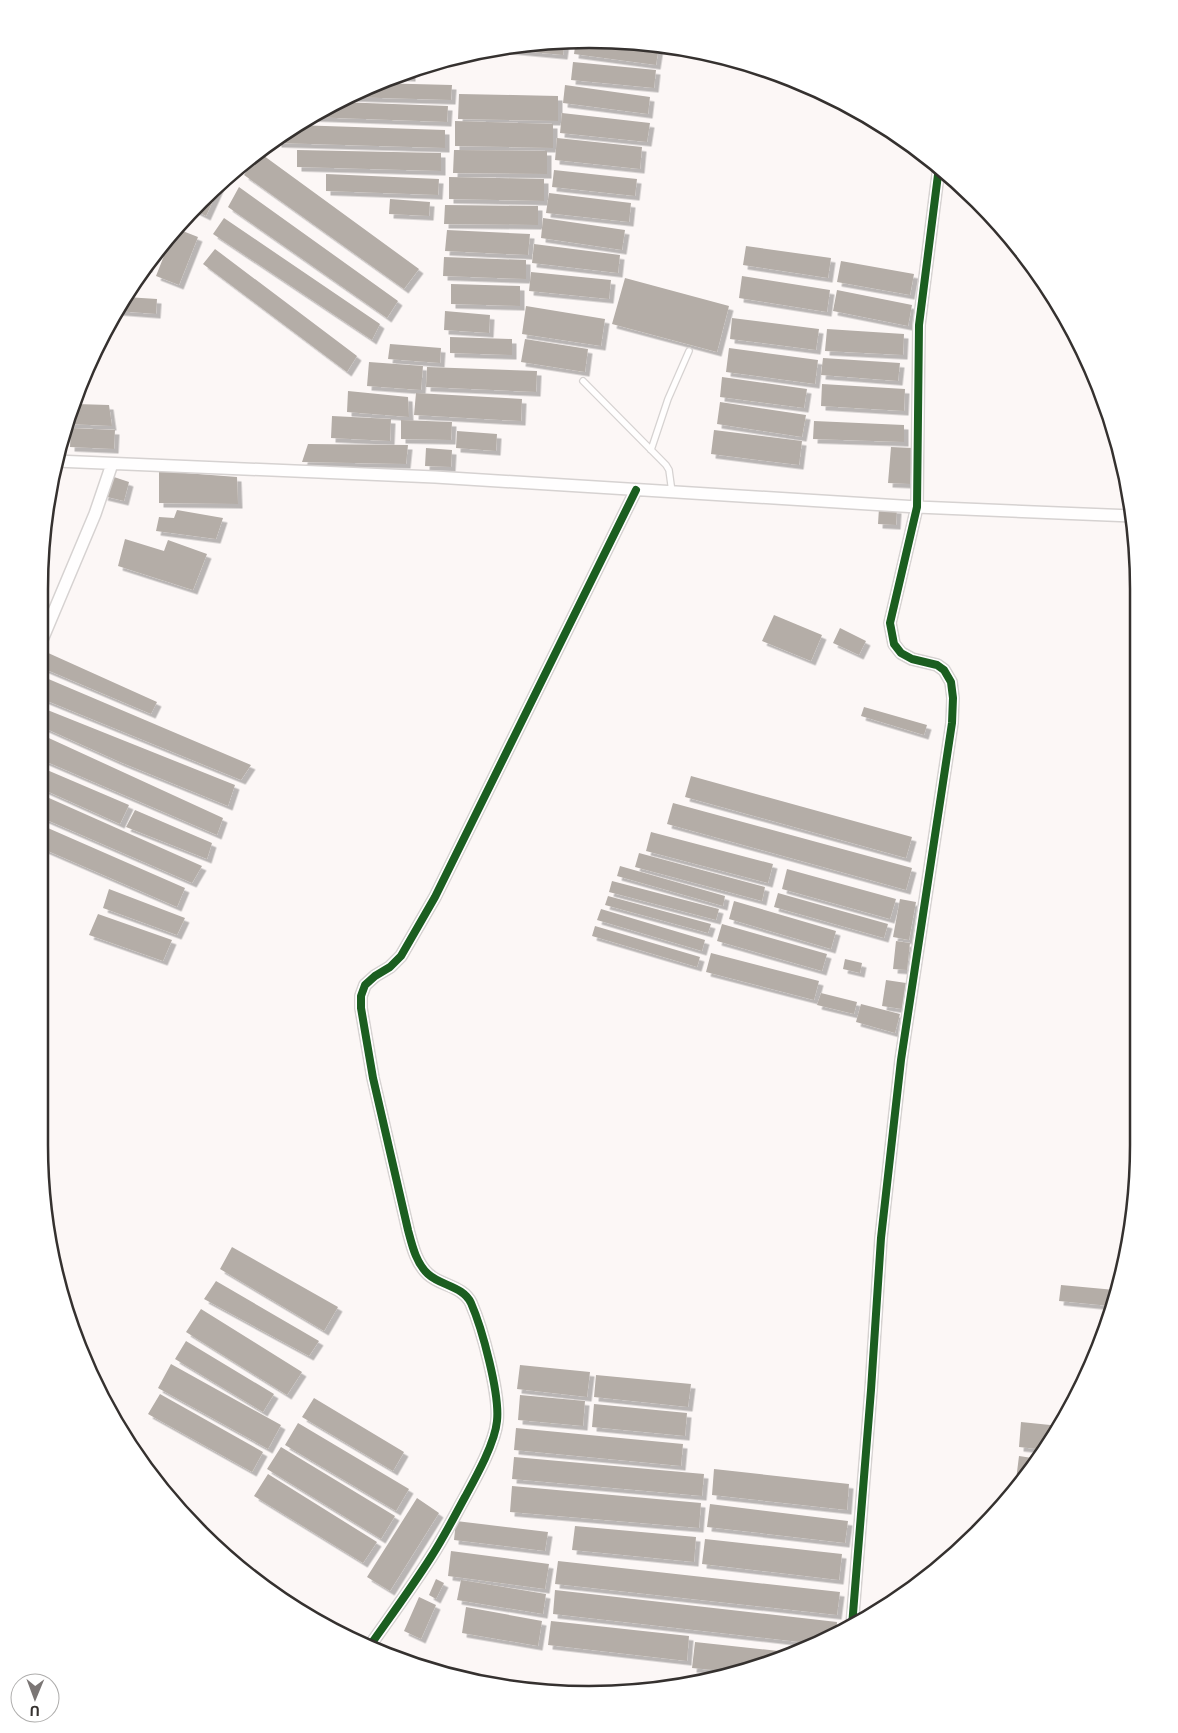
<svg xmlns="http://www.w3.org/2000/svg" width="1178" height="1733" viewBox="0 0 1178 1733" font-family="'Public Sans',sans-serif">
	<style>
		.building { fill: #b4ada7; filter: url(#shadow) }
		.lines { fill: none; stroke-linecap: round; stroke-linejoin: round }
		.service-casing { stroke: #d6d2d1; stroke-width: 8 }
		.minor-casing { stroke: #d6d2d1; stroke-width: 14 }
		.service { stroke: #fffefe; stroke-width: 5.5 }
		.minor { stroke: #fffefe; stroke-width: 11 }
		.cycleway-casing { stroke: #fff; stroke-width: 11 }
		.cycleway { stroke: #1b5e20; stroke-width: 8 }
		.rim { fill: none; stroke: #35312f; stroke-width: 2.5 }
	</style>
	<defs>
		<filter id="shadow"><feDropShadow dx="4.5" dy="4.5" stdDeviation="0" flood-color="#0004"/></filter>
	</defs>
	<rect width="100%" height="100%" fill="#fcf7f6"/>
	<path class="building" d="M589,39l70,7 -3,19 -82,-11 2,-14z
		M565,41l-2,14 -65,-6v-1z
		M573,62l83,8 -2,18 -83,-8z
		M411,71v6l-17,-1z
		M373,83l79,2 -1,15 -104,-3z
		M565,85l85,12 -2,17 -85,-11z
		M459,94l99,2v25l-100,-2z
		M338,102l110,4 -1,16 -137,-5z
		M562,113l88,10 -3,19 -87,-9z
		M455,121l98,3v24l-98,-2z
		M295,125l150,5v18l-168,-5v-7z
		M557,138l85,9 -2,22 -85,-9z
		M297,150l144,3v18l-144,-4z
		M454,150l93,1v23l-94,-1z
		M260,153l159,116 -15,20 -160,-114z
		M554,170l83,9 -2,17 -83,-9z
		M326,174l113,5 -1,16 -112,-4z
		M449,177l95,2v22l-95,-2z
		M221,183l-15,33 -14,-7 8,-9z
		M239,187l159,114 -11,17 -159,-111z
		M549,193l82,10 -2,19 -83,-9z
		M390,199l40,3 -1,14 -40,-2z
		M445,205l93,1v19l-94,-1z
		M224,218l156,106 -8,16 -159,-106z
		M543,218l82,12 -3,20 -81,-12z
		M175,228l23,9 -19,48 -23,-9z
		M447,230l83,4 -2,21 -83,-4z
		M534,244l86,11 -2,18 -86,-10z
		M746,246l85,12 -3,20 -85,-13z
		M215,249l142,107 -10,16 -144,-108z
		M150,257l-2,11 -4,-1z
		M444,257l82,3v19l-83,-3z
		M841,261l73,13 -4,21 -73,-13z
		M531,272l80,8 -2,19 -80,-8z
		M742,276l88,14 -3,22 -88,-14z
		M625,278l104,28 -12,46 -105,-28z
		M451,284l69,2v20l-69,-2z
		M837,290l75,15 -4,21 -75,-15z
		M126,297l31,2 -1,15 -39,-3z
		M526,306l79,13 -4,27 -79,-12z
		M445,311l45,4 -1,18 -45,-3z
		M732,318l87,11 -3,21 -86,-11z
		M827,329l77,5 -1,21 -78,-4z
		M450,337l62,2v16l-62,-2z
		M525,339l63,10 -3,23 -64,-10z
		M390,344l51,4 -1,15 -52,-4z
		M729,348l89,12 -3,24 -89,-12z
		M823,358l77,5 -2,18 -77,-6z
		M369,362l54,4 -2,24 -54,-4z
		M427,367l110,4 -1,21 -110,-5z
		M722,377l85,12 -3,19 -84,-11z
		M822,384l83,5 -1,22 -83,-5z
		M348,391l60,6 1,20 -62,-5z
		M416,393l106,6 -1,22 -107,-6z
		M720,402l86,13 -4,22 -85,-13z
		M76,404l33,1 3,21 -43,-2z
		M332,416l59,3 -1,22 -59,-3z
		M401,420l51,2 -1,18 -50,-1z
		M814,421l90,4v17l-91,-3z
		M71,428l44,2 -1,19 -44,-2z
		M714,430l88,11 -3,24 -88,-11z
		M457,431l40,3 -1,17 -40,-3z
		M308,444l100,1 -2,19 -104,-2z
		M891,447l22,1 -3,36 -22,-1z
		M426,448l26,2 -1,17 -26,-1z
		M159,471l78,6 1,27 -79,-1z
		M111,476l18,6 -5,19 -21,-5z
		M879,508l18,1 -1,16 -18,-1z
		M177,510l46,8 -7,21 -60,-8 3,-14 15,1z
		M125,539l39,12 4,-11 39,14 -14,36 -75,-24z
		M774,615l48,20 -11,26 -49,-20z
		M840,628l26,13 -7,14 -26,-12z
		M46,652l111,50 -6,12 -111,-47z
		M39,675l212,90 -10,15 -201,-82z
		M40,707l195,78 -7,21 -108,-44 -80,-36z
		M864,707l63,18 -3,10 -63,-19z
		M40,734l183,84 -6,17 -177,-76z
		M40,767l89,38 -9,19 -80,-36z
		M691,776l221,61 -6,21 -221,-61z
		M40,794l162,72 -10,17 -152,-66z
		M673,803l239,65 -6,22 -239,-66z
		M135,810l77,33 -5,16 -81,-32z
		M41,825l144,63 -8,19 -136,-59z
		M651,832l122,32 -5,19 -122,-32z
		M639,853l126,34 -3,14 -127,-34z
		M620,866l105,30 -2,10 -106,-30z
		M787,869l109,30 -6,20 -108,-30z
		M612,881l107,28 -3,11 -107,-28z
		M109,889l76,29 -8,17 -74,-27z
		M778,893l110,31 -4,14 -110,-31z
		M608,896l103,28 -3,9 -103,-28z
		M900,899l16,3 -7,38 -16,-3z
		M734,901l102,30 -5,18 -102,-30z
		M601,909l104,31 -3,11 -105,-31z
		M98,914l74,26 -9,21 -74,-26z
		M722,924l105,30 -5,17 -105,-30z
		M595,926l105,31 -3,10 -105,-31z
		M896,941l14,2 -3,27 -14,-1z
		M711,953l108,28 -5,19 -108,-28z
		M845,959l17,4 -2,10 -17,-4z
		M886,980l20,3 -4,26 -20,-3z
		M821,993l36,9 -3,12 -37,-9z
		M861,1004l39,10 -5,19 -39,-11z
		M232,1247l106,60 -14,24 -104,-62z
		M216,1281l103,60 -10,15 -105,-57z
		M1061,1285l54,5 -5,16 -51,-5z
		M201,1309l101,63 -15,23 -101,-63z
		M186,1341l88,53 -11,18 -88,-53z
		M171,1364l110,61 -13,24 -110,-61z
		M520,1365l70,7 -3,25 -70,-8z
		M596,1375l95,9 -3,23 -94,-10z
		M160,1394l103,58 -11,20 -104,-58z
		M520,1395l65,6 -2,25 -65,-6z
		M314,1398l90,54 -11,19 -91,-54z
		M594,1404l93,9 -2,23 -93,-9z
		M1021,1422l39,4 -13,24 -28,-3z
		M298,1423l111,66 -13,22 -111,-66z
		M516,1428l167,16 -2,22 -167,-16z
		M281,1447l114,69 -14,23 -114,-70z
		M1019,1456l20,3 -18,22 -5,-1z
		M514,1457l190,17 -2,22 -190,-17z
		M714,1469l135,15 -2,26 -135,-15z
		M268,1474l109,68 -14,21 -109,-67z
		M512,1486l189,17 -2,25 -189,-16z
		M417,1498l22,15 -49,78 -23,-14z
		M710,1504l138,17 -3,22 -138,-16z
		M456,1521l92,11 -3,19 -91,-11z
		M575,1526l121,11 -2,25 -122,-12z
		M705,1539l137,15 -3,26 -137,-16z
		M451,1551l98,13 -4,25 -97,-13z
		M558,1561l282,31 -3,23 -282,-31z
		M436,1579l8,4 -8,16 -7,-4z
		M461,1580l85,14 -3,20 -86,-14z
		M555,1590l282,32 -1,12 -19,10 -264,-30z
		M419,1597l17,8 -15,34 -17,-8z
		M466,1607l76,14 -4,25 -76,-13z
		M551,1621l138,15 -2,25 -139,-16z
		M695,1642l102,11 -63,19 -42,-4z"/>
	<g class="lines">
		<g class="service-casing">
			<path id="service" d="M583,381l83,84 3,5 3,22
				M651,450l17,-51 21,-48"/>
		</g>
		<g class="minor-casing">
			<path id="minor" d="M56,461l379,16 482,30 215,9
				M39,647l56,-133 17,-50
				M852,1626l19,-236 10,-152 20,-178 51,-337 1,-25 -2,-16 -7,-12 -7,-5 -25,-6 -11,-6 -7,-9 -4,-21 27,-116 2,-182 20,-158
				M369,1647c21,-30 43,-60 62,-90 13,-20 23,-40 34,-60 11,-20 30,-54 32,-76 3,-27 -15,-93 -26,-118 -8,-17 -30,-17 -43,-29 -12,-11 -16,-29 -20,-44l-35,-152 -12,-70v-12l4,-11 10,-9 15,-9 11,-11 34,-59 201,-407"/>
		</g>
		<use href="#service" class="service"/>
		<use href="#minor" class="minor"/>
		<g class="cycleway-casing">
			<path id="cycleway" d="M852,1626l19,-236 10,-152 20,-178 51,-337 1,-25 -2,-16 -7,-12 -7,-5 -25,-6 -11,-6 -7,-9 -4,-21 27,-116 2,-182 20,-158
				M369,1647c21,-30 43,-60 62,-90 13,-20 23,-40 34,-60 11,-20 30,-54 32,-76 3,-27 -15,-93 -26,-118 -8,-17 -30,-17 -43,-29 -12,-11 -16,-29 -20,-44l-35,-152 -12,-70v-12l4,-11 10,-9 15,-9 11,-11 34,-59 201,-407"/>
		</g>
		<use href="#cycleway" class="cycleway"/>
	</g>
	<path d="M0 0H1178V1733H0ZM589 48H589A541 541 0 0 1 1130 589V1145A541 541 0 0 1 589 1686H589A541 541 0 0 1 48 1145V589A541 541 0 0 1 589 48Z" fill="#fff" fill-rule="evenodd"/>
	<path class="rim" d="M589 48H589A541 541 0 0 1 1130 589V1145A541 541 0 0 1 589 1686H589A541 541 0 0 1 48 1145V589A541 541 0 0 1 589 48Z"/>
	<g transform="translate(35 1698) rotate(181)"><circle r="24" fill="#ffffff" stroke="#aeadac"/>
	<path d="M0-4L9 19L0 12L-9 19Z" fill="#7b7675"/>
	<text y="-8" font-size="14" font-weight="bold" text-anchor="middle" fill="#35312f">U</text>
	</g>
</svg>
